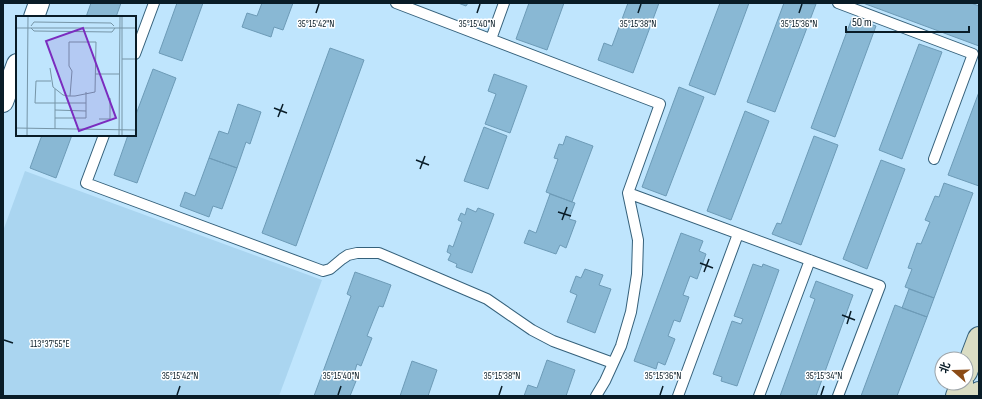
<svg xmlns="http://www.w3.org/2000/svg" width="982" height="399" viewBox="0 0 982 399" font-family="'Sofia Sans Condensed','Noto Sans SC',sans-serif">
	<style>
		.built { fill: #aad5f0 }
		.building { fill: #89b8d4; stroke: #6d9bb7 }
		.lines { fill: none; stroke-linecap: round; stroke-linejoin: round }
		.lane-casing { stroke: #35617b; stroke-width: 12 }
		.street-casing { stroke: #35617b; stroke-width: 22 }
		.secondary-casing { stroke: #35617b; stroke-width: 24 }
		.lane { stroke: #fff; stroke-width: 10 }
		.street { stroke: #fff; stroke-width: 20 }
		.secondary { stroke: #daddc4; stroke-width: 22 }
		.ticks { fill: none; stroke: #091c27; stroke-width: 1.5 }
		.inset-road { fill: none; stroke: #7695a7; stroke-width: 1 }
		.view { fill: #7b2cbf; fill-opacity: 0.15; stroke: #7b2cbf; stroke-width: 2 }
		.inset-edge { fill: none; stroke: #091c27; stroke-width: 2 }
		.ticks-label { font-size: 10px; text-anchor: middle; fill: #091c27; stroke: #fff; stroke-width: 3; stroke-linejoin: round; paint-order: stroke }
	</style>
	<rect width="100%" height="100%" fill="#bfe5fd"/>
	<path class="built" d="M25,171l297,109 -43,116h-276v-165z"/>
	<path class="building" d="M91,3h30l-5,14h-30z
		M177,3h26l-21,58 -23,-8z
		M262,3h31l-10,27 -9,-3 -3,10 -29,-10 5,-14 10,3z
		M458,3h10l-2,3z
		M529,3h35l-17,47 -31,-11z
		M628,3h31l-26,70 -35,-13 6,-17 8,3z
		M720,3h29l-34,92 -26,-10z
		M784,3l32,1 -41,108 -28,-10z
		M863,3h108l8,3v40z
		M852,18l24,8 -41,111 -24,-9z
		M919,44l23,8 -40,107 -23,-9z
		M330,48l34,12 -68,186 -34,-13z
		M153,69l23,9 -39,105 -23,-8 14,-40h7v-18z
		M494,74l33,12 -17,47 -25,-9 11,-30 -8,-3z
		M679,87l25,10 -38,99 -24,-9z
		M979,92v94l-31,-11z
		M238,104l23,8 -11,32 -4,-2 -9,26 -28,-10 10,-27 9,3z
		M745,111l24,10 -38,99 -24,-9z
		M484,127l23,9 -19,53 -24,-8z
		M42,135h30l-16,43 -26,-10z
		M566,136l27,10 -21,56 -26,-10 12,-33 -4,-1 5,-14 4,1z
		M814,136l24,9 -37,100 -29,-11 5,-11 4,1z
		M209,158l28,10 -15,41 -9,-3 -4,11 -29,-11 5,-14 10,4z
		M881,160l24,9 -38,100 -24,-10z
		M944,183l29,10 -39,105 -29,-11 7,-18 -4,-1 9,-25 4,1 9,-22 -5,-2 10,-24 4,1z
		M550,194l25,9 -6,16 7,2 -10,27 -6,-3 -4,9 -32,-11 5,-13 7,3z
		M467,208l9,4 2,-4 16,6 -22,59 -16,-6 1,-3 -9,-4 3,-6 -4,-2 2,-7 4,2 9,-25 -4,-2 3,-7 4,2z
		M681,233l22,8 -4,10 7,3 -9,25 -7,-3 -7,19 6,2 -9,25 -6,-2 -6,16 7,3 -10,26 -7,-3 -2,7 -22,-8z
		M753,264l9,3 1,-3 16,6 -42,116 -16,-5 1,-4 -9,-3 19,-53 9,3 2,-5 -9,-3z
		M585,269l18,6 -4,10 12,4 -16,44 -28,-11 10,-27 -7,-3 6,-16 5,2z
		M355,272l36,13 -8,22 -4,-1 -12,30 5,2 -11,28 -4,-2 -5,16 4,1 -6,15h-36l37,-100 -4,-2z
		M816,281l37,14 -37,101h-36l35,-97 -5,-2z
		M909,289l25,9 -7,19 -25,-9z
		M895,305l32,12 -30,79h-36z
		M547,360l28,10 -9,26h-42l4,-11 9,3z
		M412,361l25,9 -9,26h-28z"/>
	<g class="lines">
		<g class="lane-casing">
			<path id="lane" d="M396,3l264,101 -32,89 10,47 -1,34 -6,38 -10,34 -16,35 -9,15
				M838,3l135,51 -39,105
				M491,39l13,-36
				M135,54l19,-51
				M104,135l-18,48 237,88 7,-2 12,-10 6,-4 9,-2h22l108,46 45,31 21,11 60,22
				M628,193l252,93 -42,110
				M678,396l60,-162
				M759,396l51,-136"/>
		</g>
		<g class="street-casing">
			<path id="street" d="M34,17l5,-14
				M3,102l14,-38"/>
		</g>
		<g class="secondary-casing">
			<path id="secondary" d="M966,372l13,-34
				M957,396l5,-13
				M978,396l1,-3"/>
		</g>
		<use href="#lane" class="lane"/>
		<use href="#street" class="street"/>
		<use href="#secondary" class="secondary"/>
	</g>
	<path class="ticks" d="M316,13l3,-9M477,13l3,-9M638,13l3,-9M799,13l3,-9M274,108l13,5M278,117l5,-13M416,160l13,5M420,169l5,-13M558,212l13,4M562,220l5,-13M700,263l13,5M704,272l5,-13M842,315l13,5M847,324l4,-13M4,340l9,3M177,395l3,-9M338,395l3,-9M499,395l3,-9M660,395l3,-9M821,395l3,-9"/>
	<g transform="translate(16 16)">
		<rect width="120" height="120" fill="#bfe5fd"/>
		<path class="inset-road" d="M15,10l3,-4 77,1 3,3M0,12h120M15,12l3,3 78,1 3,-4M106,43h14M34,52l3,19 10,8 5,1h7l20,-4 1,-50h-27v24l3,5 -2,25M79,58h25M35,65h-15l-1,22h51M39,73v40M39,94l31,1M39,102h31v-26M83,103h11v-21M0,112l120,2M11,120l1,-120M103,120l1,-120M106,120v-120"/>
		<path class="view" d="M67,12l33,90 -37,13 -33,-90z"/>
		<rect width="120" height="120" class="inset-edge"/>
	</g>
	<g class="ticks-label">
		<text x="316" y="27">35°15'42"N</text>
		<text x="477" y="27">35°15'40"N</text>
		<text x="638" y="27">35°15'38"N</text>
		<text x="799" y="27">35°15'36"N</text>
		<text x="50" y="347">113°37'55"E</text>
		<text x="180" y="379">35°15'42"N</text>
		<text x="341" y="379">35°15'40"N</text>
		<text x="502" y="379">35°15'38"N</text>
		<text x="663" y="379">35°15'36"N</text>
		<text x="824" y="379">35°15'34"N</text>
	</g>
	<rect width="982" height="399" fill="none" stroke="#091c27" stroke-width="8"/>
	<g transform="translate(954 371) rotate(290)"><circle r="19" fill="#ffffff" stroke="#9da4a9"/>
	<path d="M0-3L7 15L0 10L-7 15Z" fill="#8b4b15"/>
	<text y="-6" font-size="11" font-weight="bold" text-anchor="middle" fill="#091c27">北</text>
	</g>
	<path d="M846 26v6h123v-6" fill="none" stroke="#091c27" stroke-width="2"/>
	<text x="852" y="26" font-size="12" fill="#091c27" stroke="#ffffff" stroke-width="3" paint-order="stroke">50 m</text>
</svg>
